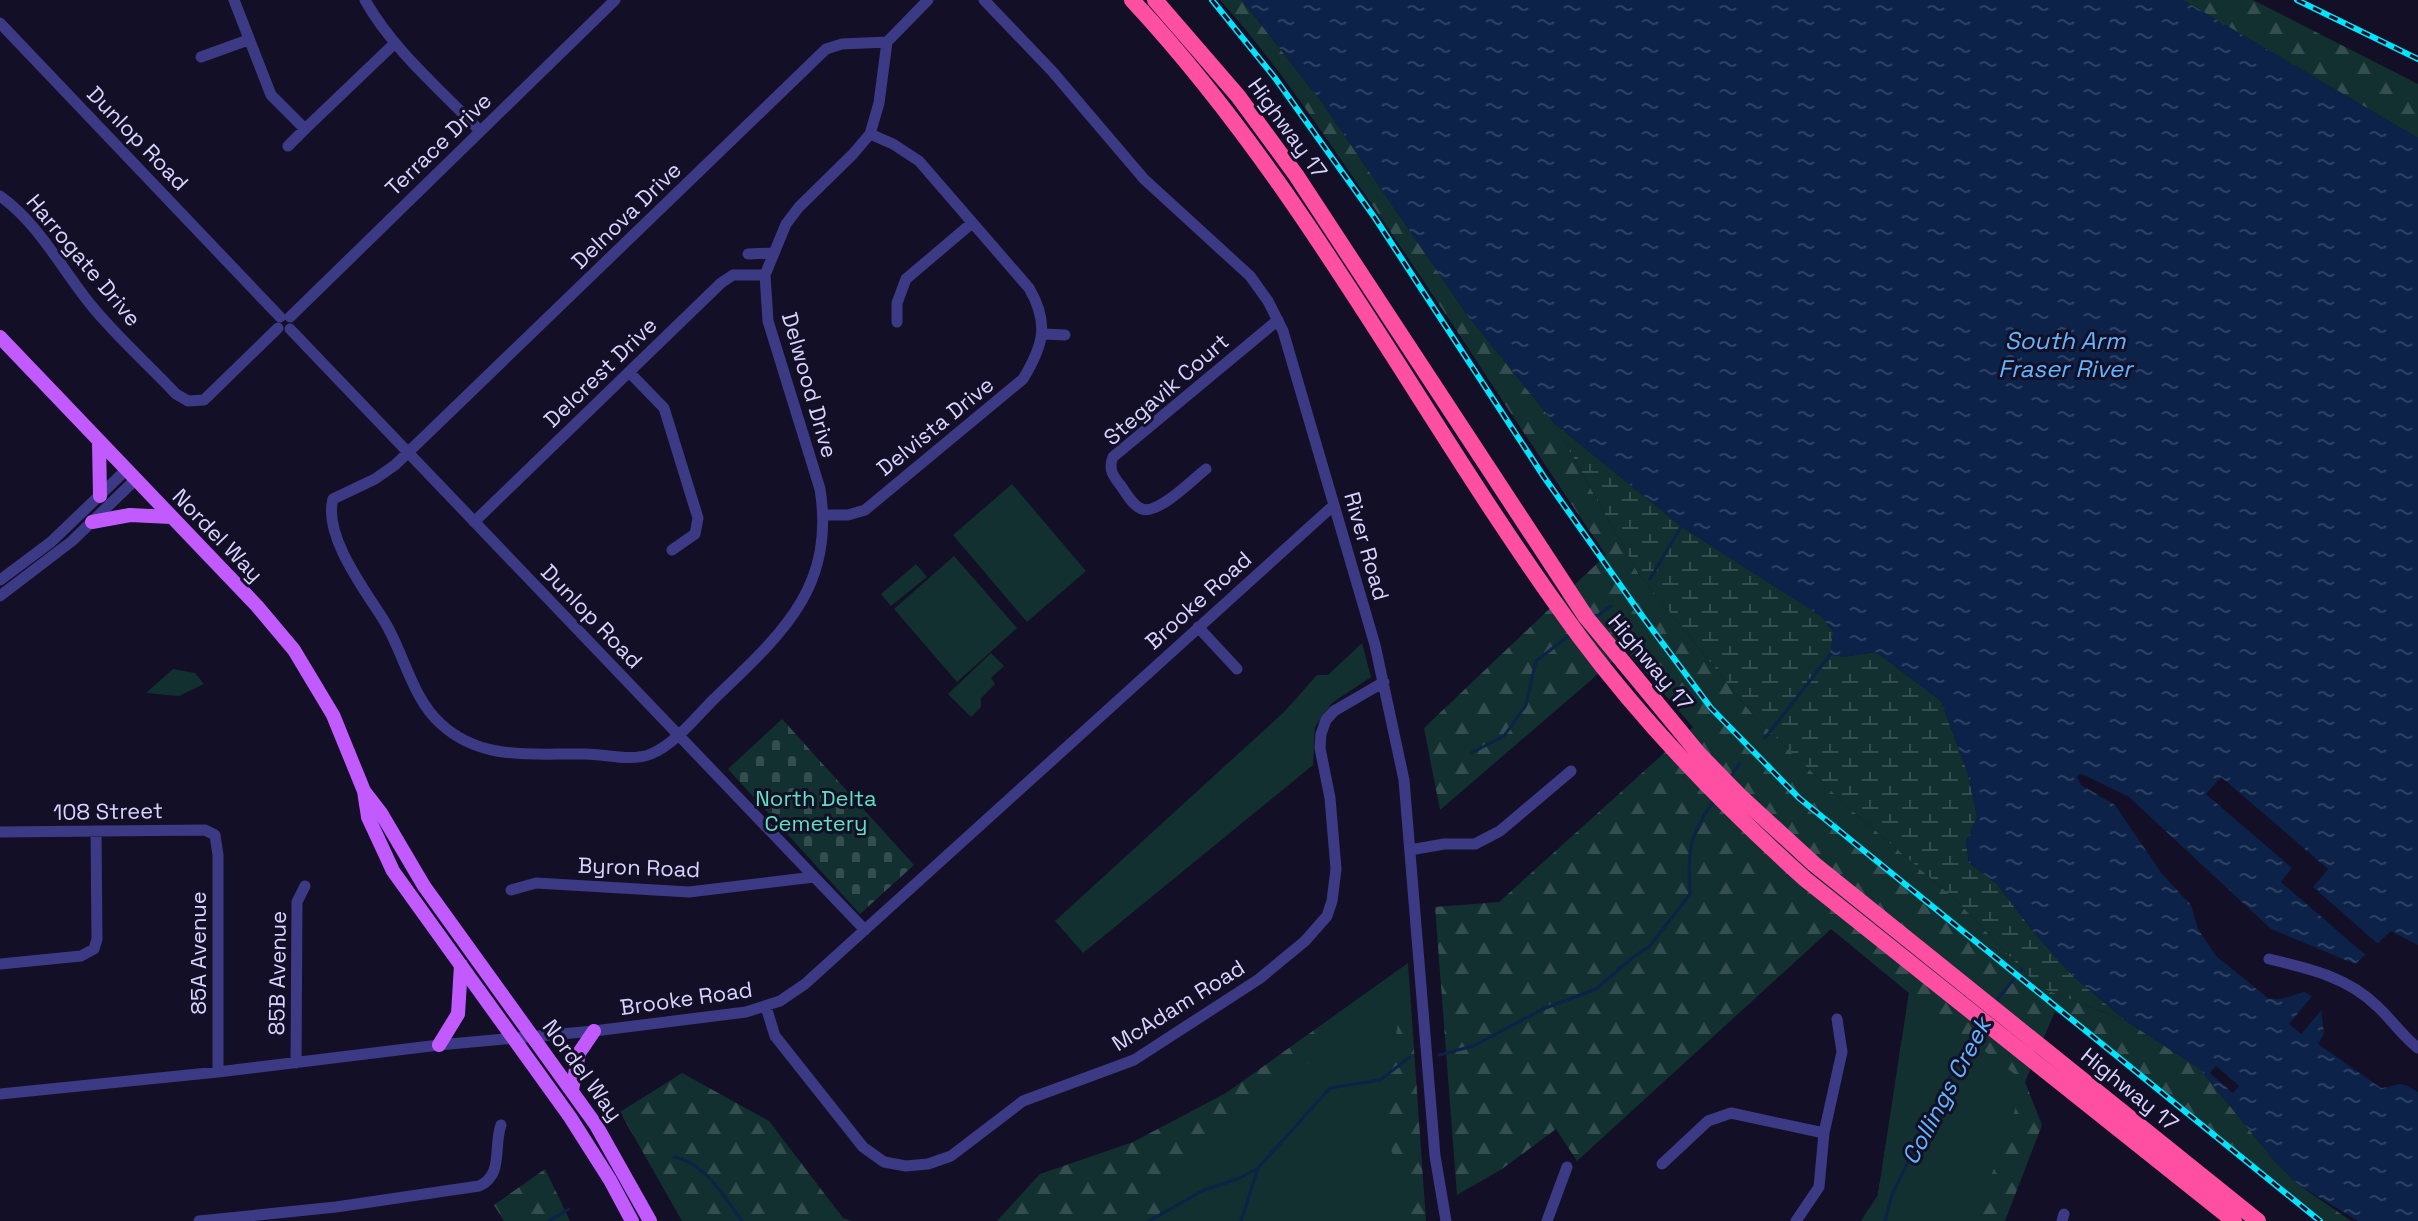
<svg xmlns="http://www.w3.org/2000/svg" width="2418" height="1221" viewBox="0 0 2418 1221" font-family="'Space Grotesk',sans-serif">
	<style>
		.forest { fill: url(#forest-firs) }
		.wetland { fill: url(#wetland-marsh) }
		.cemetery { fill: url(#cemetery-stones) }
		.park { fill: #12302f }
		.water { fill: url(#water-ripples) }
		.pier { fill: #130f26 }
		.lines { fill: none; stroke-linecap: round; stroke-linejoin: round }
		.stream { stroke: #0c2248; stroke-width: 3 }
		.minor { stroke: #3d3a85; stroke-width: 11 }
		.major { stroke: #c25bff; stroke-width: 14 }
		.highway { stroke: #ff4fa3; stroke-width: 16 }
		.rail-casing { stroke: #00e5ff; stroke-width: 6 }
		.rail { stroke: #130f26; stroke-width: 3; stroke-dasharray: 9; stroke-linecap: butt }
		.labels { text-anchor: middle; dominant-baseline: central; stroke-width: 6; stroke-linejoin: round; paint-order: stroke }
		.street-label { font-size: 22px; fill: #d9d4ff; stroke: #130f26 }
		.park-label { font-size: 22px; fill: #5fe0c0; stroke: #130f26 }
		.water-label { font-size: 24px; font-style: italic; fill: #62b6ff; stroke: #130f26 }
	</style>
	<defs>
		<pattern id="forest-firs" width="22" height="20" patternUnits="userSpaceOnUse" patternTransform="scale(2)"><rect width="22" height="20" fill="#12302f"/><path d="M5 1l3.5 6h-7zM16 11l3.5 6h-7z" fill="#344d4e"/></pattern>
		<pattern id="wetland-marsh" width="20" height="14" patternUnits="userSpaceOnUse" patternTransform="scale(2)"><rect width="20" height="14" fill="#12302f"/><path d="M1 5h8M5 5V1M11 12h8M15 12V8" fill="none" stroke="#344d4e"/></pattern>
		<pattern id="cemetery-stones" width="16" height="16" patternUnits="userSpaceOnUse" patternTransform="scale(2)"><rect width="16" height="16" fill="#12302f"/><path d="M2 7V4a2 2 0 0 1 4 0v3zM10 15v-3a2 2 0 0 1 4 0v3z" fill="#344d4e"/></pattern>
		<pattern id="water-ripples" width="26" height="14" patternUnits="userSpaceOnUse" patternTransform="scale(2)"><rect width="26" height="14" fill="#0c2248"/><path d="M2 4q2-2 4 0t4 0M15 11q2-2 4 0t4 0" fill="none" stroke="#2f4163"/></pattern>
	</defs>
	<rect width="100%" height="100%" fill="#130f26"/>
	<path class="forest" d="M1220,0h22l81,104 145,212 86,107 84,150 116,143 92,89 111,96 82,86 87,34 74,48 77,95 22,21 52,36h-29l-170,-138 -97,-72 -30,71 17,43 -37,96h-144l17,-26 31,-202 -78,-64 -254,232 -21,-32 -54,40 -45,26 -22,-288 64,-5 194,-175 -67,-77 -186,160 -16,-82 182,-173c-85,-124 -165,-251 -251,-375 -42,-61 -85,-125 -135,-180z
		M2183,0h70l165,84v54z
		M1408,963l18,258h-429l43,-47 93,-32 93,-49z
		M682,1073l87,48 74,97 9,3h-170l-62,-109z
		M545,1169l25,52h-66l-10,-16z"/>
	<path class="wetland" d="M1554,423l128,104 139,89 12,16 9,25 34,-5 65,49 27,73 9,43 -11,25 3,21 27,20 40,52 37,41 53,45 -87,-34 -82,-86 -111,-96 -92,-89 -116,-143z"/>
	<path class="cemetery" d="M782,719l132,146 -54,49 -132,-145z"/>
	<path class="park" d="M1012,484l74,87 -59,51 -74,-87z
		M954,556l63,72 -60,54 -63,-73z
		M916,564l11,13 -36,29 -10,-12z
		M1362,643l9,34 -39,26 -17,24 -2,38 -230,188 -28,-32 229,-209 33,-37h11z
		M991,653l13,13 -13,12 4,6 -14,14v9l-10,10 -23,-23z
		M173,669l22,4 9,11 -25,12 -33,-3z
		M1408,963l-26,155 30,103h-219l-41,-38 148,-111 51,-59z
		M1909,993l116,89 -50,139h-114l17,-26z"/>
	<path class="water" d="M1242,0h941l235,138v807l-27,-14 -36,33 -84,-35 -142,-132 -43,-21 -6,-2 -3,3 4,8 34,20 47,69 29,31 7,24 18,27 53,43h12l23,-7 6,3 11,13 3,26 -6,10 63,44c21,-2 15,-10 37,4v129h-60l-59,-36 -22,-21 -77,-95 -74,-48 -53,-45 -37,-41 -40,-52 -27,-20 -3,-21 11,-25 -9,-43 -27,-73 -65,-49 -34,5 -12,-2 3,-23 -12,-16 -139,-89 -128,-104 -86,-107 -145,-212z"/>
	<path class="pier" d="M2221,777l107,92 -15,18 67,59 -12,11 -87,-75 11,-14 -86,-74z
		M2314,994l10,13 -23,27 -12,-10z
		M2216,1066l23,20 -6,7 -23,-20z"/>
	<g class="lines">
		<path class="stream" d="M1650,579l31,-52
			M1594,618l17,-12
			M1765,738l65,-83
			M1471,753l33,-17 22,-31 10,-44 35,-27
			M1729,779l11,-16
			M1996,1001l26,-32
			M1439,1055l34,-9 70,-37 53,-20 36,-31 18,-12 40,-52c-2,-42 -2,-57 23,-92
			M674,1157c32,6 49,39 68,64
			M549,1221l20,-12
			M1149,1221l55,-31 36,-12 18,-10 72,-80 50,-8 30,-23
			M1241,1221l17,-53
			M1885,1221l7,-26 63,-129 24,-43"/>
		<path class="minor" d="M234,0l37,95 34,34 90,-86
			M365,0c28,50 75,89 115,131
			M984,0l68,71 92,108 106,97 18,25 15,30 92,314 29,135 31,376 11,65
			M0,23l280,294
			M887,42l-45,2 -16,5 -431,416 -20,14 -42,20c-10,36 31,90 50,120 21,33 28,78 58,105 41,38 94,29 144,30 21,0 46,8 66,0 24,-10 45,-37 63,-55 66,-64 122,-110 106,-210l-52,-168 -3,-46 21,-51 13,-17 54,-53 17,-20 9,-31 8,-61 41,-42
			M201,57l47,-17
			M288,146l17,-17
			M0,196c39,28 61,72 91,109 25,31 57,59 85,89l12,7 16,-1 74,-72
			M748,254l25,-1
			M290,317l325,-317
			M897,322v-19l9,-24 66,-56
			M290,329l575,601
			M1043,334l22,1
			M629,372l35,36 34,110 -3,16 -23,16
			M1206,469c-13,10 -48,46 -64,40 -9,-3 -16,-16 -21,-23 -8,-10 -13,-17 -8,-29l165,-137
			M824,515h24l17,-5 158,-131c20,-33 27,-55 6,-91l-110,-127 -26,-17 -23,-10
			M474,522l247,-239 12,-8h32
			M0,580l51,-38 75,-72
			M0,596l72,-55 63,-61
			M1198,627l39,42
			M0,832l205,-2 10,5 3,20v217
			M1410,850l34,-6h31l25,-13 71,-60
			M511,890l25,-7 153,9 125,-15
			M2269,959c39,9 79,18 109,48 14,13 25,30 40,41
			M0,964l81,-8 13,-7 3,-10 -1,-108
			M766,1007l9,29 88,111 21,15 22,4 22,-2 23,-8 72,-55 111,-41 125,-81 46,-38 22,-25 5,-15 4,-32 -6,-71 -10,-50 1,-14 5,-14 8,-9 50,-29
			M296,1063l1,-161 8,-16
			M0,1094l218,-22 221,-27 155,-14 152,-19 34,-11 25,-17 529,-479
			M1662,1164l46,-43 23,-8 93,20
			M199,1221l137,-14 143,-21c25,-11 14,-39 22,-61
			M1547,1221l20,-54
			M1796,1221l23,-34 5,-54 18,-81 -5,-33
			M2062,1221l2,-7"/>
		<path class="major" d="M0,337l257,269 37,44 39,65 31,76 4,26 25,54 177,246 40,63 22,41
			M99,441l1,55
			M92,522l38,-7 41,2
			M364,791l17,22 43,73 172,239 54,96
			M439,1045l19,-31 3,-49
			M572,1090l7,-37 15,-22"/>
		<path class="highway" d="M1132,0c178,191 293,427 447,636 67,90 143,168 226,243l429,342
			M1155,0l83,96 58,79 290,442 113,137 42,43 73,67 444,357"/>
		<g class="rail-casing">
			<path id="rail" d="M1212,0l63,78 100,140 169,259 96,136 71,95 88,90 521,423
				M2297,0l121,59"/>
		</g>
		<use href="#rail" class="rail"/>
	</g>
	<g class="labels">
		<g class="street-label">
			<text transform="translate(1288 128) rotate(54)">Highway 17</text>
			<text transform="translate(138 138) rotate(46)">Dunlop Road</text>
			<text transform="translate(438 144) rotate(-44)">Terrace Drive</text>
			<text transform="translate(626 215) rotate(-44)">Delnova Drive</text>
			<text transform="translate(84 260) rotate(50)">Harrogate Drive</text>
			<text transform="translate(600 372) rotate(-44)">Delcrest Drive</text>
			<text transform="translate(810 385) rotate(74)">Delwood Drive</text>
			<text transform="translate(1166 389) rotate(-41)">Stegavik Court</text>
			<text transform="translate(935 426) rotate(-39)">Delvista Drive</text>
			<text transform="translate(218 535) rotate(46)">Nordel Way</text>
			<text transform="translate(1367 546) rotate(74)">River Road</text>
			<text transform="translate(1198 600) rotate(-42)">Brooke Road</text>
			<text transform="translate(592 616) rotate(46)">Dunlop Road</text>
			<text transform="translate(1651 662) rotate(50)">Highway 17</text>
			<text transform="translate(108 811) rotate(-1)">108 Street</text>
			<text transform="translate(639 867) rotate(2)">Byron Road</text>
			<text transform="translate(198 953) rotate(-90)">85A Avenue</text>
			<text transform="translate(277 973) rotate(-89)">85B Avenue</text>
			<text transform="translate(686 998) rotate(-8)">Brooke Road</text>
			<text transform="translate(1178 1005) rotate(-32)">McAdam Road</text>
			<text transform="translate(583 1070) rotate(54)">Nordel Way</text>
			<text transform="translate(2130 1089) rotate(39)">Highway 17</text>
		</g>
		<g class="park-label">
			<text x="816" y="798">North Delta<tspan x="816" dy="25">Cemetery</tspan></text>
		</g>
		<g class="water-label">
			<text x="2065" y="340">South Arm<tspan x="2065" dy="28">Fraser River</tspan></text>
			<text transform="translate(1946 1091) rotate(-62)">Collings Creek</text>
		</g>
	</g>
</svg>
